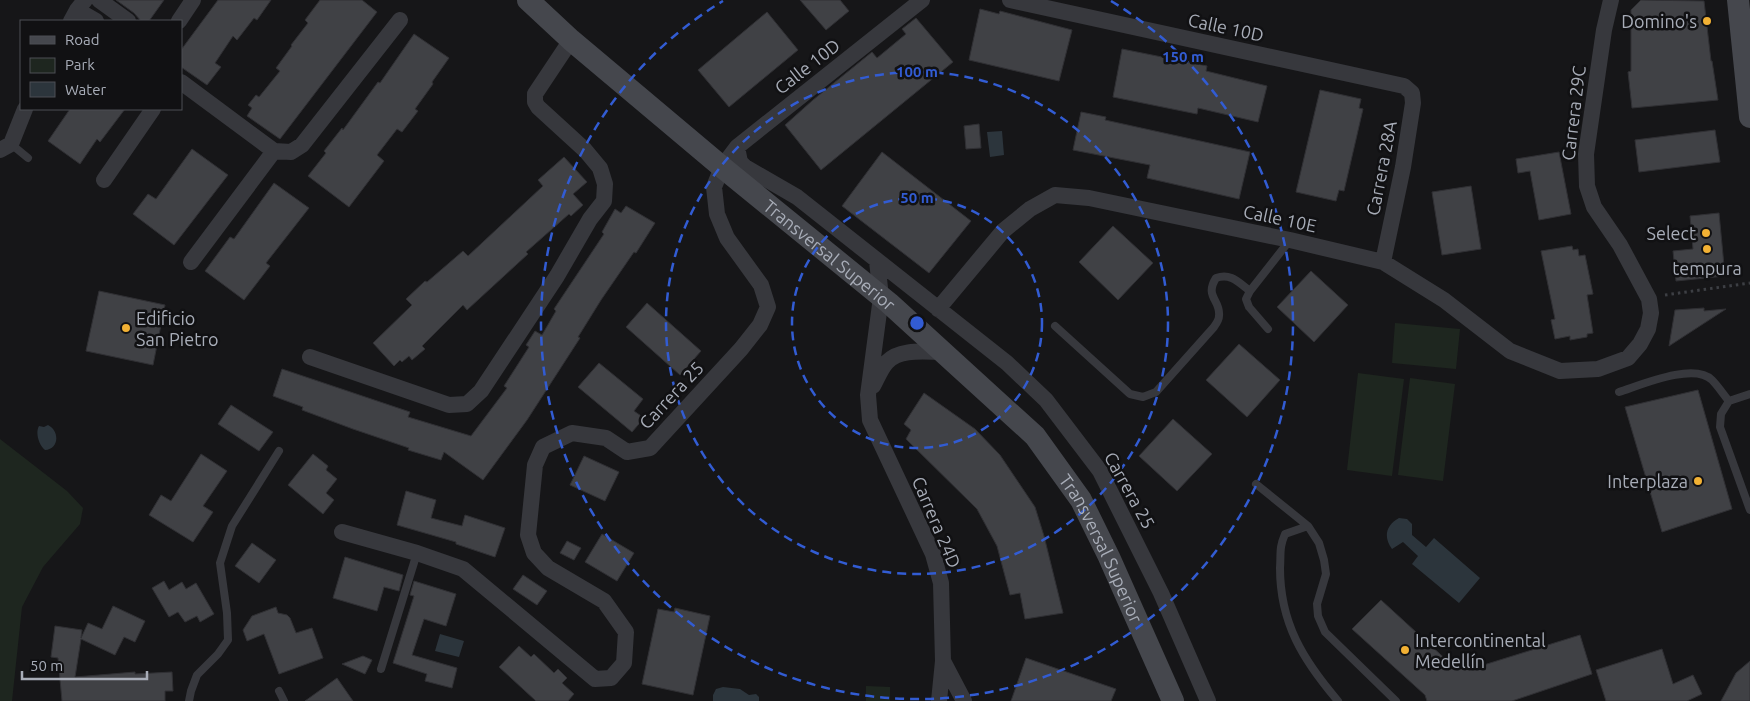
<svg xmlns="http://www.w3.org/2000/svg" width="1750" height="701" viewBox="0 0 1750 701" font-family="Ubuntu,sans-serif">
	<style>
		.green { fill: #1e261f }
		.water { fill: #2c353c }
		.building { fill: #404145; stroke: #303034 }
		.lines { fill: none; stroke-linecap: round; stroke-linejoin: round }
		.path { stroke: #3d3f44; stroke-width: 3; stroke-dasharray: 2.5 4; stroke-linecap: butt }
		.lane { stroke: #37383d; stroke-width: 8 }
		.street { stroke: #37383d; stroke-width: 16 }
		.secondary { stroke: #45474d; stroke-width: 22 }
		.ring { fill: none; stroke: #325cd3; stroke-width: 2.5; stroke-dasharray: 9 6 }
		.poi-dot { fill: #f2b134; stroke: #111113; stroke-width: 2 }
		.labels { text-anchor: middle; dominant-baseline: central; stroke-width: 5; stroke-linejoin: round; paint-order: stroke }
		.poi-label { font-size: 18px; fill: #a8adb8; stroke: #111113; text-anchor: end }
		.street-label { font-size: 18px; fill: #a8adb8; stroke: #111113 }
		.centre { fill: #325cd3; stroke: #111113; stroke-width: 2.5 }
		.ring-label { font-size: 15px; text-anchor: middle; font-weight: bold; fill: #325cd3; stroke: #111113; stroke-width: 5; stroke-linejoin: round; paint-order: stroke }
	</style>
	<rect width="100%" height="100%" fill="#161618"/>
	<path class="green" d="M1395,323l65,6 -4,40 -64,-6z
		M1358,373l46,6 -12,97 -45,-6z
		M1410,378l45,6 -12,97 -45,-6z
		M0,439l67,52 16,17 -3,16 -37,43 -21,40 -10,94h-12z
		M866,686l24,1v14h-24z"/>
	<path class="water" d="M1002,131l2,24 -14,2 -3,-25z
		M48,425c12,6 11,24 -3,25 -6,-5 -10,-17 -6,-24l5,1z
		M1399,518l8,1 5,5v11l14,12 8,-9 46,40 -21,25 -47,-39 6,-8 -15,-14 -11,7c-9,-12 -6,-24 7,-31z
		M440,634l24,7 -5,16 -24,-6z
		M723,687l17,2 9,6 7,-1 3,3v4h-46v-6l3,-6z"/>
	<path class="building" d="M116,0h48l-15,21h-8l-7,-8z
		M218,0h53l-14,20 -3,-2 -17,22 -4,-4 -18,27 6,4 -14,18 -26,-18v-17z
		M320,0h42l15,12 -97,127 -33,-23 5,-8 -4,-3 8,-10 3,2 21,-26 -4,-3 16,-22 -1,-1 17,-22 -3,-3z
		M800,0h40l9,11 -23,19z
		M1641,0l63,1 7,60h1l6,39 -86,8 -4,-36 3,-1v-61z
		M980,9l19,5 1,-3 72,19 -13,51 -90,-21z
		M767,12l31,38 -69,57 -31,-37z
		M916,18l37,44 -132,108 -36,-45 28,-25 59,-48 5,6 29,-24 -4,-5z
		M414,34l35,24 -17,24 1,2 -18,25 3,2 -16,21 -5,-3 -20,26 7,6 -35,46 -41,-31 18,-23 -2,-2 18,-23 1,2 35,-48 2,1z
		M1122,49l85,17 -1,5 61,15 -9,36 -60,-14 -1,6 -84,-17z
		M1320,90l41,9 -2,9 4,1 -19,82 -5,-1 -3,11 -40,-9z
		M70,109h55l-25,33 -3,-3 -17,25 -32,-23z
		M1081,112l25,5 -1,3 145,32 -11,47 -92,-21 3,-13 -77,-15z
		M979,124l2,24 -15,1 -2,-23z
		M1715,130l5,32 -81,10 -4,-32z
		M192,149l36,26 -54,70 -41,-31 15,-20 8,5z
		M882,152l89,69 -42,52 -87,-67z
		M1559,152l12,62 -32,6 -9,-49 -12,2 -2,-14z
		M564,157l23,25 -14,12 10,11 -12,11 -2,-2 -43,38 2,2 -61,56 -4,-5 -41,41 3,3 -13,11 -3,-4 -7,6 -2,-2 -6,6 -21,-23 39,-38 -6,-6 19,-18 2,1 36,-31 5,5 75,-70 -5,-6z
		M274,183l35,25 -43,55 4,3 -26,34 -39,-29 25,-34 4,2z
		M1471,186l10,63 -39,6 -10,-63z
		M626,206l29,17 -19,30 -2,-1 -33,48 -23,37 2,1 -53,82 -44,60 -39,-28 -3,8 -33,-10 1,-2 -56,-19 -51,-19 1,-3 -30,-11 9,-27 128,43 -2,5 63,19 36,-48 -3,-2 25,-39 -3,-2 9,-14 7,4 14,-24 -2,-2 50,-75 -2,-2 13,-23 6,4z
		M1719,213l6,63 -49,5 -3,-30 20,-2 -3,-33z
		M1113,226l40,37 -35,37 -39,-38z
		M1572,246l1,4 5,-1 1,7 6,-1 8,39 -6,1 6,38 -6,1v3l-17,3v-4l-15,3 -4,-19 4,-1 -14,-68z
		M1311,271l37,34 -34,37 -37,-35z
		M99,291l66,14 -12,60 -67,-14z
		M647,303l54,48 -21,24 -54,-48z
		M1704,308v3l22,-2 -57,37 6,-36z
		M1239,344l41,36 -33,37 -41,-37z
		M599,363l44,36 -9,12 10,7 -12,14 -54,-45z
		M1698,390l34,119 -70,23 -37,-125z
		M924,393l51,36 25,26 35,52 9,29 19,77 -38,6 -5,-26 -10,2 -13,-49 -20,-37 -71,-70 5,-9 -7,-6z
		M231,405l42,27 -14,19 -41,-27z
		M1173,419l39,35 -35,37 -38,-35z
		M201,454l26,17 -24,35 10,6 -20,30 -44,-27 12,-20 10,6z
		M313,454l15,12 -2,4 11,9 -11,14 8,7 -11,14 -35,-29z
		M584,456l35,16 -14,29 -35,-16z
		M406,491l30,9 -5,18 31,8 3,-11 40,13 -10,29 -39,-13v-2l-59,-17z
		M602,534l32,19 -17,28 -32,-19z
		M567,541l14,7 -7,12 -14,-7z
		M252,543l24,17 -17,23 -24,-17z
		M345,557l58,18 -4,16 -15,-4 -7,24 -44,-13z
		M523,575l24,16 -10,14 -24,-16z
		M164,581l5,9 13,-8 4,7 10,-6 18,31 -14,8 -3,-6 -12,6 -7,-10 -9,5 -17,-29z
		M414,581l42,13 -10,32 -22,-7 -12,36 45,13 -5,20 -27,-7 2,-7 -34,-11 21,-67 -4,-1z
		M1381,600l71,65 22,3 106,-33 12,39 -80,27h-85l-2,-6 -73,-66z
		M113,606l32,15 -10,21 -11,-5 -9,18 -34,-16 -6,38 60,-5v2l37,-2 1,19h-8v10h-103l-4,-43 -7,-1 4,-31 27,4 -1,8 7,-15 14,6z
		M276,607l2,6 9,2 3,3 6,15 16,-5 11,30 -44,16 -15,-40 -17,7 -4,-11 9,-14z
		M675,608l35,8 -17,79 -51,-11 16,-75 16,3z
		M519,646l12,11 3,-3 20,19 4,-4 9,9 -5,5 12,11 -6,7h-32l-37,-34z
		M1662,649l11,35 20,-9 9,19 -15,7h-81l-10,-31z
		M363,656l9,4 -7,14 -23,-10z
		M1026,658l90,31 -5,12h-100z
		M1750,661v40h-29l15,-28z
		M337,678l16,23h-48z"/>
	<g class="lines">
		<path class="path" d="M1665,295l85,-12"/>
		<path class="lane" d="M11,144l17,14
			M1055,326l75,68 13,3 13,-5 58,-65c2,-3 5,-7 5,-11 2,-16 -15,-19 -3,-38 15,-5 22,4 34,13
			M1268,329l-19,-22 -3,-8 4,-8 40,-51
			M1619,392c22,-7 75,-30 93,-12 6,6 11,14 17,21
			M1750,394l-21,7 -8,13 -1,13 30,83
			M1256,484l52,42 11,17 5,17 2,14 -9,30 1,12 7,16 71,69
			M1308,526l-23,8c-6,14 -4,19 -5,34 0,55 23,92 58,133
			M381,669l36,-116
			M279,691l5,10
			M189,701l2,-10 6,-16 21,-21 10,-14 -1,-27 -7,-50 12,-37 47,-75"/>
		<path class="street" d="M99,0l29,21
			M1010,0l394,86 8,7 1,10 -10,64 -20,95
			M77,10l19,11
			M71,21l6,-11 8,-10
			M179,21l14,-21
			M181,82l93,69 17,1 11,-7 98,-125
			M737,147l3,15 5,5 52,30 210,166 39,37 54,71 61,122 47,108
			M0,150l11,-6 14,-35
			M104,180l49,-71
			M877,261l4,36 -13,98 2,25 63,134 8,29 2,78 -4,40
			M191,262l83,-111
			M938,309l65,-78 27,-22 25,-14 34,3 201,42 93,22 61,38 66,51 50,20 38,-2 30,-11 12,-14 8,-15 3,-16 -2,-14 -29,-54 -26,-38 -7,-21 -1,-32 18,-124 7,-30
			M310,357l139,48 18,-1 14,-13 76,-115 33,-57 14,-18 1,-17 -5,-16 -15,-18 -47,-43 -3,-5v-8l36,-54
			M873,386c4,-7 8,-18 14,-24 13,-14 39,-10 56,-10
			M342,532l75,21 46,16 132,110 16,-1 13,-15 2,-31 -22,-31 -56,-33 -14,-15 -6,-18 7,-70 8,-18 29,-14 34,5 21,14 23,-4 91,-99 19,-24 8,-18 -7,-22 -34,-47 -10,-24 -3,-27 8,-20 15,-20 185,-147
			M943,661l21,40"/>
		<g class="secondary">
			<path id="s1" d="M528,0l43,40 151,127 167,136 146,133 46,64 28,57 64,144"/>
			<path d="M1738,0l12,117"/>
		</g>
	</g>
	<g class="ring">
		<circle cx="917" cy="323" r="125"/>
		<circle cx="917" cy="323" r="251"/>
		<path d="M1111 1A376 376 0 1 1 723 1"/>
	</g>
	<g class="poi-dot">
		<circle cx="1707" cy="21" r="5"/>
		<circle cx="1706" cy="233" r="5"/>
		<circle cx="1707" cy="249" r="5"/>
		<circle cx="126" cy="328" r="5"/>
		<circle cx="1698" cy="481" r="5"/>
		<circle cx="1405" cy="650" r="5"/>
	</g>
	<g class="labels">
		<g class="poi-label">
			<text x="1697" y="21">Domino's</text>
			<text x="1696" y="233">Select</text>
			<text x="1707" y="268" text-anchor="middle">tempura</text>
			<text x="136" y="318" text-anchor="start">Edificio<tspan x="136" dy="21">San Pietro</tspan></text>
			<text x="1688" y="481">Interplaza</text>
			<text x="1415" y="640" text-anchor="start">Intercontinental<tspan x="1415" dy="21">Medellín</tspan></text>
		</g>
		<g class="street-label">
			<text transform="translate(1226 27) rotate(12)">Calle 10D</text>
			<text transform="translate(807 66) rotate(-38)">Calle 10D</text>
			<text transform="translate(1573 113) rotate(-83)">Carrera 29C</text>
			<text transform="translate(1381 168) rotate(-79)">Carrera 28A</text>
			<text transform="translate(1280 218) rotate(12)">Calle 10E</text>
			<text stroke="none"><textPath href="#s1" startOffset="395">Transversal Superior</textPath></text>
			<text transform="translate(671 395) rotate(-47)">Carrera 25</text>
			<text transform="translate(1130 490) rotate(61)">Carrera 25</text>
			<text transform="translate(937 522) rotate(67)">Carrera 24D</text>
			<text stroke="none"><textPath href="#s1" startOffset="800">Transversal Superior</textPath></text>
		</g>
	</g>
	<circle cx="917" cy="323" r="8" class="centre"/>
	<g class="ring-label">
		<text x="1183" y="62">150 m</text>
		<text x="917" y="77">100 m</text>
		<text x="917" y="203">50 m</text>
	</g>
	<rect x="20" y="20" width="162" height="90" fill="#111113" stroke="#4d4f55"/>
	<rect x="30" y="36" width="25" height="8" fill="#45474d" stroke="#4d4f55"/>
	<text x="65" y="45" font-size="15" fill="#a8adb8">Road</text>
	<rect x="30" y="58" width="25" height="15" fill="#1e261f" stroke="#4d4f55"/>
	<text x="65" y="70" font-size="15" fill="#a8adb8">Park</text>
	<rect x="30" y="82" width="25" height="15" fill="#2c353c" stroke="#4d4f55"/>
	<text x="65" y="95" font-size="15" fill="#a8adb8">Water</text>
	<path d="M22 671v8h125v-8" fill="none" stroke="#a8adb8" stroke-width="2.5"/>
	<text x="30" y="671" font-size="15" fill="#a8adb8" stroke="#111113" stroke-width="4" paint-order="stroke">50 m</text>
</svg>
